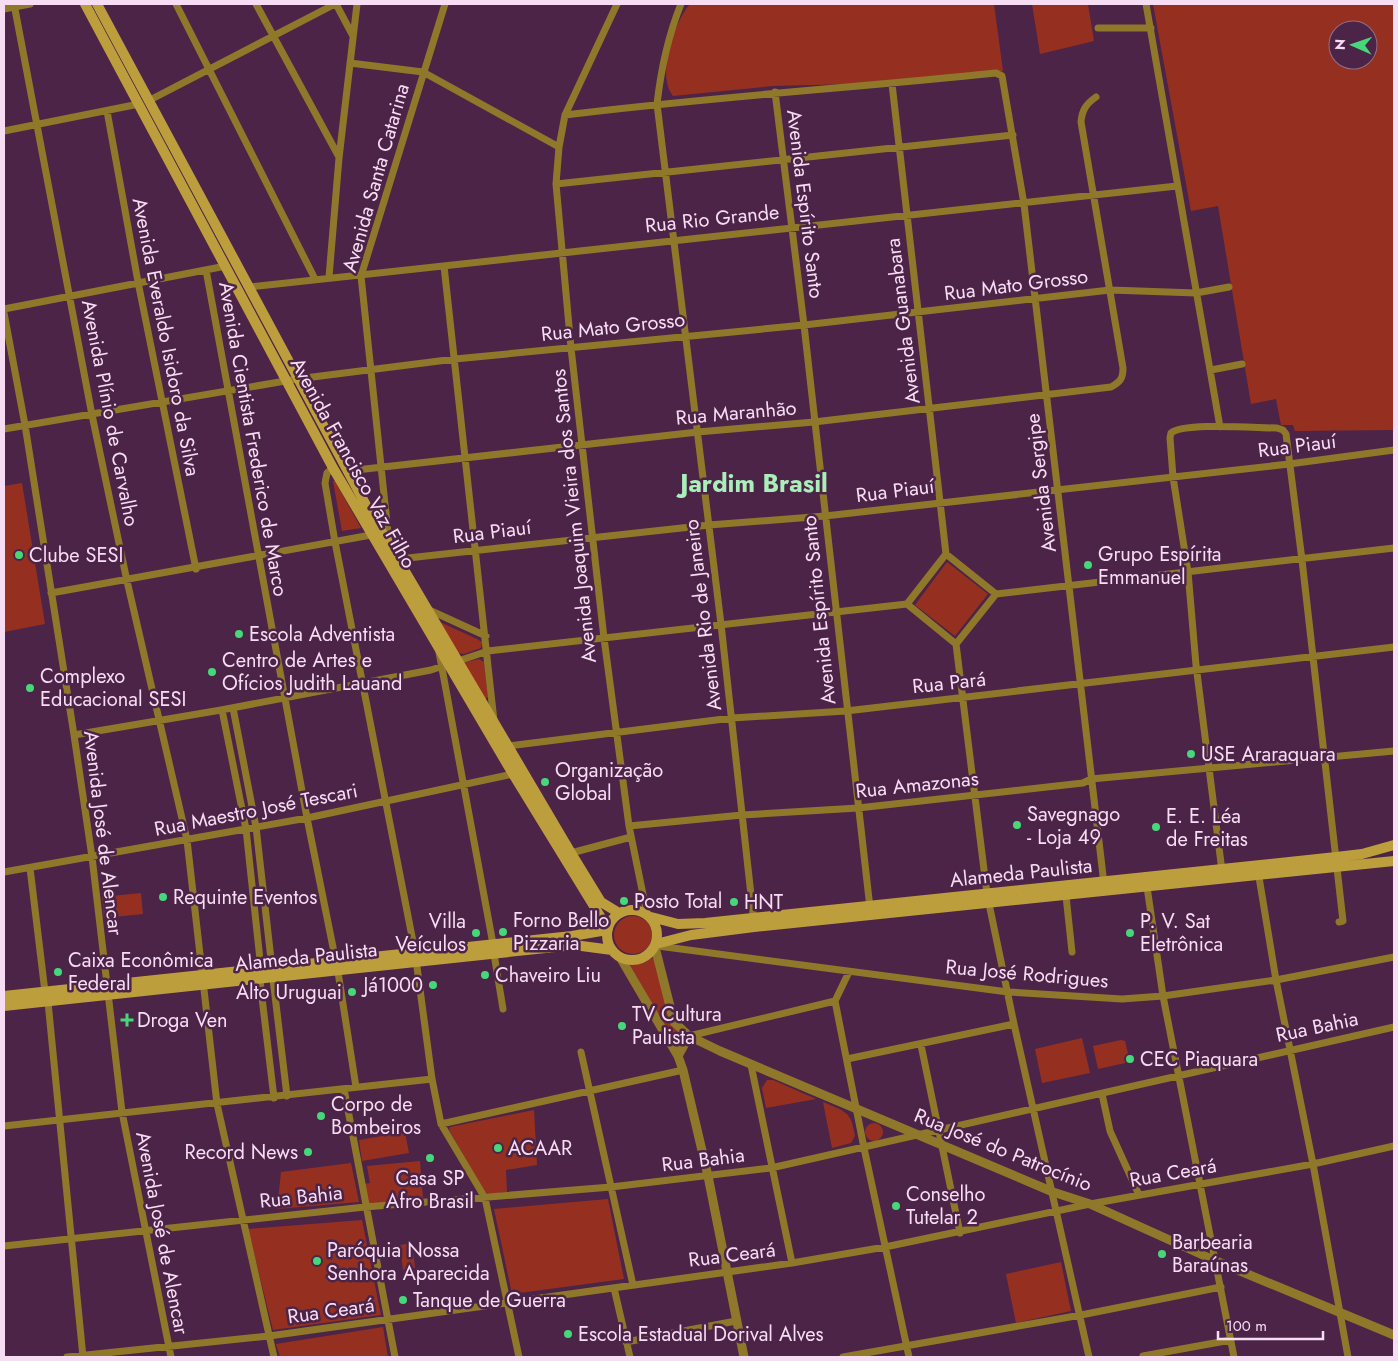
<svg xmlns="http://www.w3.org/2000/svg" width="1398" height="1361" viewBox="0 0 1398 1361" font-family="Jost,sans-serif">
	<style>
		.green { fill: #953021; fill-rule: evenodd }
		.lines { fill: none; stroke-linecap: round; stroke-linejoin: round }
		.minor { stroke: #90782b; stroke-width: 7 }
		.tertiary { stroke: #90782b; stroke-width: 9 }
		.secondary { stroke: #bd9e3c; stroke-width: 10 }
		.poi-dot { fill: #46d779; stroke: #4c2448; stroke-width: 2 }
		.labels { text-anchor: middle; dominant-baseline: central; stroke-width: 5; stroke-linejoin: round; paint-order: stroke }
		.street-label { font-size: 20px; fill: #f7ddf3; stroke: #4c2448 }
		.poi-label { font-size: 20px; fill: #f7ddf3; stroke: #4c2448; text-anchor: start }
		.district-label { font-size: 25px; font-weight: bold; fill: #aaefba; stroke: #4c2448 }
	</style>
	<rect width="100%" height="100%" fill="#4c2448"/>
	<path class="green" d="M690,4h304l9,67 -111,12 -119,3 -100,10c-17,-20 1,-74 17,-92z
		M1032,4h56l6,37 -54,13z
		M1153,4h241v426l-99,1 -2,-6h-12l-5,-26 -25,5 -33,-198 -27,5zM1338,30h30v30h-30z
		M333,481h2l26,47 -19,3z
		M22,483l23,141 -41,8v-146z
		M947,562l41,32 -33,42 -40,-31z
		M440,622l37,17 5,3 -1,6 -17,6 -6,-1z
		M479,659l5,3 4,35 -3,2 -21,-34 1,-3z
		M141,893l2,21 -39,4 -2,-21z
		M614 935a19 19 0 1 1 38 0a19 19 0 1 1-38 0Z
		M655,956l27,79 -1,5 -5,5 -46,-80 14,-2z
		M1082,1038l8,35 -48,10 -7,-34z
		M1121,1040l4,1 5,21 -32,7 -5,-23z
		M767,1080h6l43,19 -50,9 -4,-20z
		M823,1102c23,10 28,9 32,34l-4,7 -19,5z
		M534,1110l3,55 -31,5 1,22 -18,2 -5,-3 -35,-61 1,-3z
		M865 1132a9 9 0 1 1 18 0a9 9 0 1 1-18 0Z
		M405,1132l4,21 -47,8 -3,-21z
		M420,1161l3,38 -56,5 -4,-20 7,-1 -3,-17z
		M351,1163l8,39 -82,7 4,-37z
		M608,1199l16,80 -112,15 -18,-85z
		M362,1220l19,95 -108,15 -25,-101z
		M412,1243l3,25 -12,2 -3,-25z
		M1061,1262l10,49 -55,12 -10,-49z
		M383,1327l5,30h-108l-4,-13z"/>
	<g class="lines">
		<path class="minor" d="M14,4l78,411 35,166 60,259 30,264 57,253
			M176,4l139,275
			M256,4l83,153
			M336,4l17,32
			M617,4l-52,111 -6,32 -3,37 15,164 33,290 25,188 18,88
			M681,4c-13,32 -20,65 -24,100l64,520 33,298
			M1146,4l74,423
			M4,9l26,-5
			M1098,28h53
			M350,63l73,9 136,75
			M892,84l54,470 -39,50
			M775,92l29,233 66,583
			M148,101l187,-97
			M107,111l31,171 58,287
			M565,115c144,-18 287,-27 431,-42l6,3 22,128 80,680
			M4,131l135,-27
			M556,184l457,-49
			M444,266l50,455
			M206,270l101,548 31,154 18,115
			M329,277l10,-119 18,-154
			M250,287l927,-101
			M4,309l222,-43
			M4,313l21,112 49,310 18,122 30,255 49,245
			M1211,370l31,-6
			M4,429l293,-50 158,-20 349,-34 306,-35 86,3 33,-6
			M333,468l-6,5 -2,10 10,59 80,410 17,127 9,45 44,74 34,159
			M347,471l351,-39 116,-10 297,-35c9,-5 12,-8 12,-19l-42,-246c1,-12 5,-18 15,-25
			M389,542l-28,-266 84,-272
			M946,554l50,40 -40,50
			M399,559l310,-34 116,-9 464,-52 105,-14
			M51,593l320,-58
			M996,594l398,-46
			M907,604l49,40 31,250 27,130 75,333
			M427,609l59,27
			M439,652l54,292
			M233,708l23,119 16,141
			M222,710l24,119 15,140
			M74,735l147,-25 210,-40 57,-19 419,-47
			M508,746l224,-28 114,-7 548,-64
			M629,826l113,-11 116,-7 225,-25 8,-4 303,-28
			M571,853l60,-16
			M30,868l15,124
			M1222,871l-26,-206 -8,-93 -15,-95 -3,-39 1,-5c12,-11 86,-5 106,-5l6,2 3,4 16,126 41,361 -4,1
			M1258,871l18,109 37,184 35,193
			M4,872l303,-54 206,-44
			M1147,887l16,109 71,361
			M1066,896l6,56
			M658,946l350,46 114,7 41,-3 113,-16 118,-23
			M494,954l9,55
			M849,972l-14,29 29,147 45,209
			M273,979l14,117
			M260,981l14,117
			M48,1002l35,355
			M689,1036l146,-35
			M921,1045l39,188
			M581,1052l52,233
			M847,1059l167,-35
			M751,1065l41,198
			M344,1089l51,268
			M1102,1094l8,37 29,64
			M441,1124l242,-54
			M4,1126l428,-47
			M4,1246l361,-39 246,-20 160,-19 623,-141
			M614,1288l16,69
			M626,1342l110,-21
			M1143,1356l88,-16
			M67,1357l202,-21 523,-73 93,-16 205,-43 223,-40 81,-18
			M843,1357l238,-42 140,-28"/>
		<path class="tertiary" d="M655,947l19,75 15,14 31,15 333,141 37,12 126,57 178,74
			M620,957l58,99 5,14 25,106 36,181
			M678,1056l11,-20"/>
		<path class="secondary" d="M85,4l248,464 180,306 95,155
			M97,4l270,503 204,346 30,49 18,11
			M607 935a25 25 0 1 1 50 0a25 25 0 1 1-50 0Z
			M651,917l27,7 27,-1 631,-66 26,-3 32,-9
			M656,944l35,-9 63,-8 640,-66
			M4,996l568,-60 35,-6
			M4,1006l570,-61 38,5"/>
	</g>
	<g class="poi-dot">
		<circle cx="19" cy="555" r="5"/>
		<circle cx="1088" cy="565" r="5"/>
		<circle cx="239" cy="634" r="5"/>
		<circle cx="212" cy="672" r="5"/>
		<circle cx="30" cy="688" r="5"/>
		<circle cx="1191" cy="754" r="5"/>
		<circle cx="545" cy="782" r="5"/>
		<circle cx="1017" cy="825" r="5"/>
		<circle cx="1156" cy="827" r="5"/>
		<circle cx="163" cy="897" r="5"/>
		<circle cx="624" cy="901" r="5"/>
		<circle cx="734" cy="902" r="5"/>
		<circle cx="503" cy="932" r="5"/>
		<circle cx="476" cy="933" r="5"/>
		<circle cx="1130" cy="933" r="5"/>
		<circle cx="58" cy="972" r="5"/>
		<circle cx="485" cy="975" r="5"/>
		<circle cx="433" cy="985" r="5"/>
		<circle cx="352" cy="992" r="5"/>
		<path d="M124.5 1012.5h5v5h5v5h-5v5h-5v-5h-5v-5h5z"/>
		<circle cx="622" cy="1026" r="5"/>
		<circle cx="1130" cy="1059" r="5"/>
		<circle cx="321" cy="1116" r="5"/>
		<circle cx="498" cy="1148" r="5"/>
		<circle cx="308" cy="1152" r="5"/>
		<circle cx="430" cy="1158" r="5"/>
		<circle cx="896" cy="1206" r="5"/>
		<circle cx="1162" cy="1254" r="5"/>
		<circle cx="317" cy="1261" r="5"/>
		<circle cx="403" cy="1300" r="5"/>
		<circle cx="568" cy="1334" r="5"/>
	</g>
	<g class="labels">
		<g class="street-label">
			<text transform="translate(376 178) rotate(-74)">Avenida Santa Catarina</text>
			<text transform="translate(805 204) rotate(83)">Avenida Espírito Santo</text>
			<text transform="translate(712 219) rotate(-6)">Rua Rio Grande</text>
			<text transform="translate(1016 285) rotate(-7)">Rua Mato Grosso</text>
			<text transform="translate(903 321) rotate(-97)">Avenida Guanabara</text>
			<text transform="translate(613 327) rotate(-6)">Rua Mato Grosso</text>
			<text transform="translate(166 337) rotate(79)">Avenida Everaldo Isidoro da Silva</text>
			<text transform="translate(110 413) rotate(79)">Avenida Plínio de Carvalho</text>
			<text transform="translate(736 413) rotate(-5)">Rua Maranhão</text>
			<text transform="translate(253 439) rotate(80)">Avenida Cientista Frederico de Marco</text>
			<text transform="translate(1297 446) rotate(-7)">Rua Piauí</text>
			<text transform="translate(353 463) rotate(61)">Avenida Francisco Vaz Filho</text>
			<text transform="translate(1041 483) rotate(-97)">Avenida Sergipe</text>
			<text transform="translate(895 491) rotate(-7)">Rua Piauí</text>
			<text transform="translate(574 516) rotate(-96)">Avenida Joaquim Vieira dos Santos</text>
			<text transform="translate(492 532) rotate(-7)">Rua Piauí</text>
			<text transform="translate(819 610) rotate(-96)">Avenida Espírito Santo</text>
			<text transform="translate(703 615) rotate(-97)">Avenida Rio de Janeiro</text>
			<text transform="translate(949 683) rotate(-6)">Rua Pará</text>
			<text transform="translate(917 785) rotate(-6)">Rua Amazonas</text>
			<text transform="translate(256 810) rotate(-11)">Rua Maestro José Tescari</text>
			<text transform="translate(103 833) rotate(83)">Avenida José de Alencar</text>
			<text transform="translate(1021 873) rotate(-6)">Alameda Paulista</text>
			<text transform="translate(306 957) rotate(-6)">Alameda Paulista</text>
			<text transform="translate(1027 974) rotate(5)">Rua José Rodrigues</text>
			<text transform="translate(1317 1027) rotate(-12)">Rua Bahia</text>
			<text transform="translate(1003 1150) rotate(22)">Rua José do Patrocínio</text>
			<text transform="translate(703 1160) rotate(-7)">Rua Bahia</text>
			<text transform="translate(1173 1173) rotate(-10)">Rua Ceará</text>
			<text transform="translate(301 1197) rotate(-6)">Rua Bahia</text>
			<text transform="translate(162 1233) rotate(79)">Avenida José de Alencar</text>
			<text transform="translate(732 1255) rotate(-7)">Rua Ceará</text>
			<text transform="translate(331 1311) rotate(-8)">Rua Ceará</text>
		</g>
		<g class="poi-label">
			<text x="1098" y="554">Grupo Espírita<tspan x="1098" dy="23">Emmanuel</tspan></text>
			<text x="29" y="555">Clube SESI</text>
			<text x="249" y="634">Escola Adventista</text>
			<text x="222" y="660">Centro de Artes e<tspan x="222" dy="23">Ofícios Judith Lauand</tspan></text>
			<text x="40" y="676">Complexo<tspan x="40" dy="23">Educacional SESI</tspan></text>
			<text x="1201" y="754">USE Araraquara</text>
			<text x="555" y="770">Organização<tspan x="555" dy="23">Global</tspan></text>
			<text x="1027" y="814">Savegnago<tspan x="1027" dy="23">- Loja 49</tspan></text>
			<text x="1166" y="816">E. E. Léa<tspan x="1166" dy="23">de Freitas</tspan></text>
			<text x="173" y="897">Requinte Eventos</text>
			<text x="634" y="901">Posto Total</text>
			<text x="744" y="902">HNT</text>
			<text x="513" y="920">Forno Bello<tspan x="513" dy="23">Pizzaria</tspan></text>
			<text x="466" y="921" text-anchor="end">Villa<tspan x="466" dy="23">Veículos</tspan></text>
			<text x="1140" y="921">P. V. Sat<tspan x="1140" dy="23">Eletrônica</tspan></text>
			<text x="68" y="960">Caixa Econômica<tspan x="68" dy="23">Federal</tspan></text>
			<text x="495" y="975">Chaveiro Liu</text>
			<text x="423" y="985" text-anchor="end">Já1000</text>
			<text x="342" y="992" text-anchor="end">Alto Uruguai</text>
			<text x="632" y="1014">TV Cultura<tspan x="632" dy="23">Paulista</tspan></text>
			<text x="137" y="1020">Droga Ven</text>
			<text x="1140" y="1059">CEC Piaquara</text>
			<text x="331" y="1104">Corpo de<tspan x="331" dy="23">Bombeiros</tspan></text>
			<text x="508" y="1148">ACAAR</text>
			<text x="298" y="1152" text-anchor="end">Record News</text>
			<text x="430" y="1178" text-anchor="middle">Casa SP<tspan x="430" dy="23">Afro Brasil</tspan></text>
			<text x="906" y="1194">Conselho<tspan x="906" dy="23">Tutelar 2</tspan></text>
			<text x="1172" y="1242">Barbearia<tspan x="1172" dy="23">Baraúnas</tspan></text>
			<text x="327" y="1250">Paróquia Nossa<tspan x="327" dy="23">Senhora Aparecida</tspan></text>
			<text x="413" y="1300">Tanque de Guerra</text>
			<text x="578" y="1334">Escola Estadual Dorival Alves</text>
		</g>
		<g class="district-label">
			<text x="754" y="483">Jardim Brasil</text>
		</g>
	</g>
	<rect width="1398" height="1361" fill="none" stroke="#f7ddf3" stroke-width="10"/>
	<g transform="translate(1353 45) rotate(272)"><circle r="24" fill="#4c2448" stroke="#906e8c"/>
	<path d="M0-4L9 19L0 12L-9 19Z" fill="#46d779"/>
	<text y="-8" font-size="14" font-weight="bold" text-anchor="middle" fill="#f7ddf3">N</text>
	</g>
	<path d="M1218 1331v8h105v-8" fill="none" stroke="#f7ddf3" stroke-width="2.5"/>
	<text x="1226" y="1331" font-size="15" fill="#f7ddf3" stroke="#4c2448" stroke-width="4" paint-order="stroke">100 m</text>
</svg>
